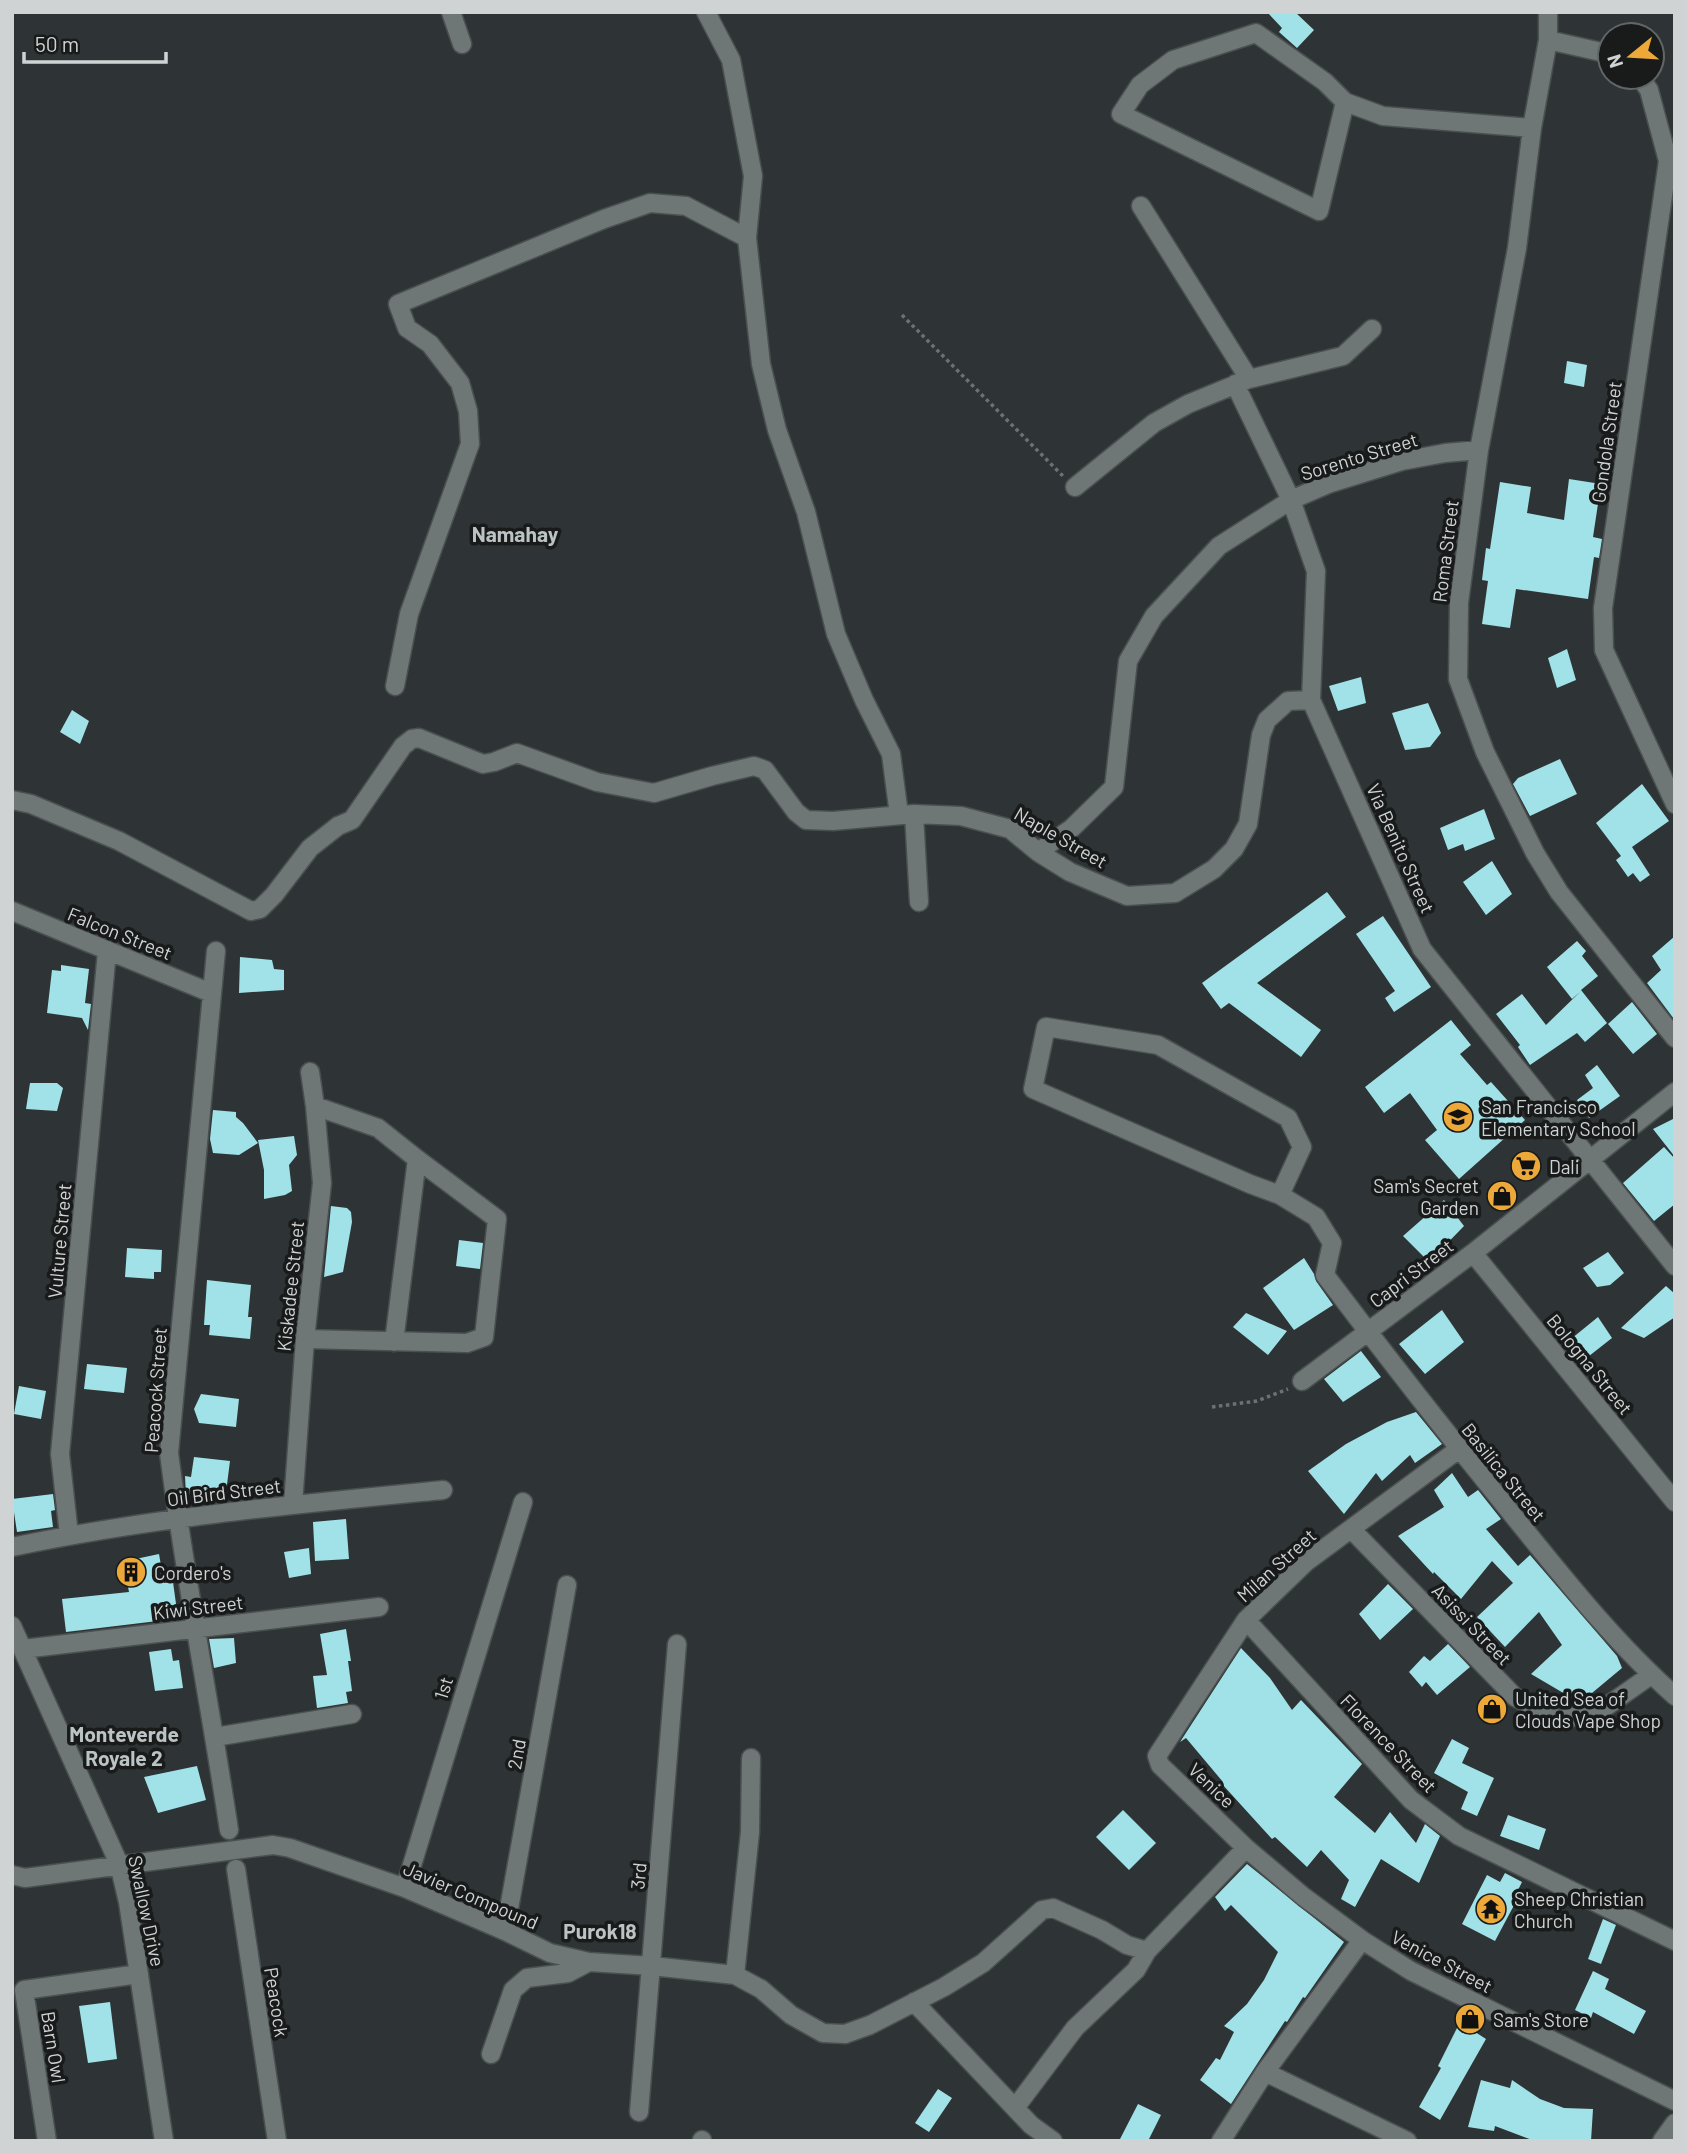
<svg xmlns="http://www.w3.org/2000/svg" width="1687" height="2153" viewBox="0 0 1687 2153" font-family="Barlow,sans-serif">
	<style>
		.building { fill: #a0e2e8 }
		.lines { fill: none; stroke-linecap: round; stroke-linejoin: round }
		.minor-casing { stroke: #4a4f4f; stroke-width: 21 }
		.path { stroke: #6c7272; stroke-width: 3.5; stroke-dasharray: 3.5 3.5; stroke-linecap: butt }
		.minor { stroke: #6f7676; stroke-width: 18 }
		.labels { text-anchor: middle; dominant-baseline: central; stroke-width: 7; stroke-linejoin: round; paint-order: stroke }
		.street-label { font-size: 19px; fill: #cfd3d3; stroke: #191b1b }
		.poi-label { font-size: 19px; fill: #cfd3d3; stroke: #191b1b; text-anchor: start }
		.neighbourhood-label { font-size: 21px; font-weight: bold; fill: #bcc3c4; stroke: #191b1b }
	</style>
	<rect width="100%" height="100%" fill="#2e3435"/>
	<path class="building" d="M1267,12h28l19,18 -17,18 -18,-16 3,-4z
		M1567,361l20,4 -3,22 -20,-4z
		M1569,479l32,5 -8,53 9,2 -3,19 -5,-1 -6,42 -72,-10 -6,39 -28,-4 6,-43 -6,-1 4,-32 4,1 10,-67 31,5 -4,26 37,7z
		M1567,649l9,31 -19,8 -9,-30z
		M1361,677l5,26 -28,8 -9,-25z
		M1428,703l13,30 -11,14 -25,3 -13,-37z
		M72,710l17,11 -9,23 -20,-12z
		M1560,759l17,35 -47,22 -17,-32 5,-6z
		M1642,784l27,37 -37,26 18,28 -10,7 -7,-9 -5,4 -12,-17 5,-4 -25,-33z
		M1484,809l11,30 -30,12 -2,-7 -15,6 -8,-22z
		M1492,861l20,33 -26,21 -23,-33z
		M1327,892l19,25 -89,66 64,47 -20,27 -72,-54 -8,6 -19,-26z
		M1383,916l48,71 -37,25 -9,-14 10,-7 -39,-57z
		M1675,936v83h-1l-27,-36 14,-13 -9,-14z
		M1577,941l9,10 -4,5 16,20 -17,14 26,33 -22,19 -8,-9 -47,32 -12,-18 2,-2 -24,-31 26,-20 24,31 35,-34 -9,8 -25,-32z
		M240,957l32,3 2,9 10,1v20l-45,3z
		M61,965l28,4 -4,34 6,1 -3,26 -6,-12 -35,-5 5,-43 9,1z
		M1632,1002l25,32 -24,20 -25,-30z
		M1451,1020l20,25 -11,9 27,31 4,-3 34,38 -66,59 -34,-39 12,-10 -27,-37 -26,20 -19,-26z
		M1597,1065l23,31 -31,22 -12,-18 16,-12 -8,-13z
		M30,1083h27l6,5 -6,23 -31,-2z
		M213,1110l23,2v5l7,6 15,20 -19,12 -26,-2 -3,-14z
		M1675,1118v39l-22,-28z
		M294,1136l3,19 -8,10 3,26 -7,4 -21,4v-29l-6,-30z
		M1664,1147l11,12v45l-21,17 -31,-38z
		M1444,1200l20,26 -35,36 -26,-26z
		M331,1206l16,2 4,4 1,10 -9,50 -19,5z
		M459,1240l24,3 -3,26 -24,-3z
		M127,1248l35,2 -1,22h-7v7l-29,-2z
		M1608,1252l16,21 -14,12 -13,2 -14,-19z
		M1304,1258l10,16 2,7 17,24 -39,25 -31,-42z
		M207,1280l44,5 -3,32h4l-2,22 -41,-4 1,-10h-6z
		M1666,1286l9,8v23l-31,21 -23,-10z
		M1442,1310l22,32 -39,32 -26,-30z
		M1246,1313l41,18 -19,24 -35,-28z
		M1598,1317l14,21 -28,22 -13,-21z
		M1361,1351l20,26 -38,25 -19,-23z
		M87,1364l40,4 -3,25 -40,-4z
		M19,1386l27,5 -5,28 -27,-5z
		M201,1394l38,5 -3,28 -37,-4 -5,-14z
		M1416,1412l26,32 -27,19 -5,-8 -28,26 -6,-8 -32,41 -36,-43 38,-27 41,-22z
		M194,1457l36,4 -5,39 -39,-4 -1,-20 6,1z
		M1452,1473l16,24 10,-7 23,29 -15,10 32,37 12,-11 87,101 5,12 -30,25 1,8h-16l-46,-27 31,-29 -23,-33 -34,35 -28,-30 36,-34 -21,-22 -31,38 -27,-27 -1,2 -35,-38 46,-29 -10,-17z
		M53,1494l2,16 -4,1 2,16 -36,5 -5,-33z
		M346,1519l3,40 -34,2 -2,-39z
		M309,1548l2,26 -22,4 -5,-26z
		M159,1554l5,29 9,-1 4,29 -12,1 1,8 -100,12 -4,-33 67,-7 -5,-26h3l-1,-5z
		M1388,1584l25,25 -33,31 -21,-26z
		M346,1629l5,32h-3l4,30 -6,1 2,11 -31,5 -4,-32 14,-1 -7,-41z
		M234,1638l2,25 -22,5 -5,-29z
		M1448,1644l22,23 -33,28 -11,-13 -4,5 -13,-15 15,-16 6,5z
		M1241,1648l29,30 22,32 9,-10 61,64 -28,33 41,36 15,-21 26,31 9,-19 15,12 -21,47 -38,-24 -26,48 -14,-8 8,-19 -28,-30 -14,17 -32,-30 -3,2 -50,-55 1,-2 -37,-44 -6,4z
		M171,1649l2,12 6,-1 4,28 -28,3 -6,-39z
		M1452,1739l17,9 -7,15 32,15 -17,38 -16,-7 7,-17 -34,-19z
		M197,1766l9,34 -48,13 -14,-36z
		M1123,1810l33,33 -27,27 -33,-33z
		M1508,1815l38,14 -7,21 -39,-14z
		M1247,1864l97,78 -39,56 -2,-1 -16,25 -2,-1 -54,83 -31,-24 16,-22 4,2 14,-28 -10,-6 23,-22 17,-24 14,-28 -47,-47 -6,6 -10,-14z
		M1505,1873l17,9 -5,10 3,2 -25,47 -33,-17 25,-49 13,7z
		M1603,1919l13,6 -15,39 -13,-5z
		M1593,1971l16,8 -4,10 41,22 -12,23 -41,-22 -2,6 -16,-8z
		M110,2002l7,57 -29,4 -9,-57z
		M1465,2012l13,7 -6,11 14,9 -46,81 -21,-13 22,-39 -3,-2z
		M1481,2080l29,8 2,-8 28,19 24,9 29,1 -2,32h-56l-40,-15 -1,5 -26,-4z
		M938,2089l14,9 -23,34 -14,-9z
		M1138,2104l23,11 -13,26h-29z"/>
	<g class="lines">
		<g class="minor-casing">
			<path id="minor" d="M451,12l11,32
				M706,12l25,48 22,116 -6,62 14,126 16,66 29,82 30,122 28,66 27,54 8,61
				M1548,12v28l-16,88 -15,120 -38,202 -20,153 -1,76 27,73 50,101 24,39 116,146
				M1548,40l62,14
				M1640,77l9,13 19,71 -65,447 1,42 71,154
				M1345,102l-26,109 -198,-97 19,-29 33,-25 83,-27 69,49 20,20 38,14 149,12
				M1141,206l108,173
				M1235,384l56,116 25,71 -5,129 111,249 253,317
				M1075,487l79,-64 34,-19 61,-25 94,-23 29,-27
				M395,686l14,-72 61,-170 -2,-33 -8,-28 -30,-39 -23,-16 -9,-24 206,-85 46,-16 36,3 61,32
				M12,800l19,4 88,37 132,70 9,-2 14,-14 36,-47 28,-22 14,-6 51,-74 9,-7 7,-1 64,26 11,-2 23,-9 80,29 57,11 58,-17 42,-10 11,4 31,42 10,8 27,1 81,-7 47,2 49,13 28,23 32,20 57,24 48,-3 39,-24 20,-20 14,-25 13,-89 6,-15 21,-19 23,-1
				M914,814l5,88
				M1038,852l34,-24 42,-41 14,-126 26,-45 65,-70 72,-46 37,-16 74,-23 43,-8 34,-3
				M12,911l199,82
				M216,951l-47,502c16,126 41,251 60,377
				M1280,1195l22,-48 -14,-29 -130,-73 -112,-18 -13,62 217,95 30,11 36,22 16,26 -7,32c61,81 123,160 187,239 51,63 102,128 163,182
				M1473,1253l202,249
				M305,1339l162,4 17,-6 13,-118 -80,-60 -39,-31 -63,-22
				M394,1342l23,-183
				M1302,1381l171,-128 202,-161
				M1459,1449l-153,113 -60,58 -89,136 3,9 86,83 58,49 58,43 49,31 264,130
				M293,1504l12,-165 17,-156 -7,-77 -5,-34
				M1351,1529l164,168 44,23 41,-9 51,-36
				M69,1535l-9,-81 47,-503
				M12,1547c142,-30 286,-43 431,-57
				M1246,1620l165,180 48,36 216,105
				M12,1626l107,238 9,38 36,239
				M23,1649l356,-42
				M215,1737l137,-23
				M236,1869l41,272
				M12,1875l13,3 248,-33 17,3 115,40 100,43 45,22 39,9 63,4 83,9 26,14 30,26 32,18 22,1 25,-9 74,-38 39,-24 59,-53 11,-2 49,22 25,15 20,6
				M405,1888l118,-386
				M505,1931l62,-346
				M735,1975l15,-143 1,-74
				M914,2002l117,123 22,16
				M491,2054l22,-64 14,-12 41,-5 21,-11
				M1265,2072l142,69
				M1015,2108l60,-80 61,-58 11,-19 99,-103
				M639,2112l38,-468
				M47,2141l-23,-151 115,-16
				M702,2141v-1
				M1221,2141l44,-69 97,-132
				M1662,2141l13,-18"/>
		</g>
		<path class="path" d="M902,315l162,162
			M1212,1407l45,-6 31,-12"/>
		<use href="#minor" class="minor"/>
	</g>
	<defs>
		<g id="school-disc" transform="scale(1.575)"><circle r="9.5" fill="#eca93a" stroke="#191b1b"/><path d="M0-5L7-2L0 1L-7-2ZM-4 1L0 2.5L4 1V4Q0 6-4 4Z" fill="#111"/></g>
		<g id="supermarket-disc" transform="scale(1.575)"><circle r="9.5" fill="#eca93a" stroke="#191b1b"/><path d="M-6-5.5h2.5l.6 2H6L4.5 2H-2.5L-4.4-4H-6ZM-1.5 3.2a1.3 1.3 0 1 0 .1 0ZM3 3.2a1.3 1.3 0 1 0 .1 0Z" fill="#111"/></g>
		<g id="shop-disc" transform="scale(1.575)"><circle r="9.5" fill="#eca93a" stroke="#191b1b"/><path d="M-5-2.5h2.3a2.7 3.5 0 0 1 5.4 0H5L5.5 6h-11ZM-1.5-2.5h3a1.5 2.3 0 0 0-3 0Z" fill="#111"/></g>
		<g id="building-disc" transform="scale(1.575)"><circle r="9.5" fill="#eca93a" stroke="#191b1b"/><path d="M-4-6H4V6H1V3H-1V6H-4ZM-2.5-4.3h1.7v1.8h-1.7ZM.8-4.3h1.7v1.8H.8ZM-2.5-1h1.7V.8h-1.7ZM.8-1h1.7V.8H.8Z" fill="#111"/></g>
		<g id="temple-disc" transform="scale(1.575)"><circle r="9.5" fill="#eca93a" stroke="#191b1b"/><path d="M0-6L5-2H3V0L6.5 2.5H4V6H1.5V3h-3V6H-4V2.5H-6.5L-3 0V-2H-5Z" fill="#111"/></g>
	</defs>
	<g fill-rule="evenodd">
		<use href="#school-disc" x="1458" y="1117"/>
		<use href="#supermarket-disc" x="1526" y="1166"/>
		<use href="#shop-disc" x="1502" y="1196"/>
		<use href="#building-disc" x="131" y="1572"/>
		<use href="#shop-disc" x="1492" y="1709"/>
		<use href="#temple-disc" x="1491" y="1909"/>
		<use href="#shop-disc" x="1470" y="2019"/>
	</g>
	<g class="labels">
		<g class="street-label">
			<text transform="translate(1606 442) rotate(-82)">Gondola Street</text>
			<text transform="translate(1359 456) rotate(-17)">Sorento Street</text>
			<text transform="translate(1445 551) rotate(-83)">Roma Street</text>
			<text transform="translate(1061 837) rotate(30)">Naple Street</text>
			<text transform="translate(1401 848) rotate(66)">Via Benito Street</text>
			<text transform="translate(120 933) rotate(22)">Falcon Street</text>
			<text transform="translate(59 1241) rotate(-85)">Vulture Street</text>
			<text transform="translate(1411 1273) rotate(-37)">Capri Street</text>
			<text transform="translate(290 1286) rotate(-84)">Kiskadee Street</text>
			<text transform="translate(1590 1364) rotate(51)">Bologna Street</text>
			<text transform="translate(155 1390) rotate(-86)">Peacock Street</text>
			<text transform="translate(1504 1472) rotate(51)">Basilica Street</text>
			<text transform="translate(224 1492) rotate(-7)">Oil Bird Street</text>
			<text transform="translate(1276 1565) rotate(-42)">Milan Street</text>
			<text transform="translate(198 1607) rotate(-7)">Kiwi Street</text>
			<text transform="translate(1472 1624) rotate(46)">Asissi Street</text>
			<text transform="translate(443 1688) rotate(-73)">1st</text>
			<text transform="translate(1389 1743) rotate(46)">Florence Street</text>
			<text transform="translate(516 1754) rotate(-80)">2nd</text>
			<text transform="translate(1212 1785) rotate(44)">Venice</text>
			<text transform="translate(638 1876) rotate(-85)">3rd</text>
			<text transform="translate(471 1895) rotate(23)">Javier Compound</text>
			<text transform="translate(147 1911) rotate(78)">Swallow Drive</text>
			<text transform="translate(1442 1961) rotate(28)">Venice Street</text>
			<text transform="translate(277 2002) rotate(81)">Peacock</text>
			<text transform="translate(54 2047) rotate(81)">Barn Owl</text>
		</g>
		<g class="poi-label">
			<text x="1481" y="1106">San Francisco<tspan x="1481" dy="22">Elementary School</tspan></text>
			<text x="1549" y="1166">Dali</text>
			<text x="1479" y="1185" text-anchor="end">Sam's Secret<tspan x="1479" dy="22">Garden</tspan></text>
			<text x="154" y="1572">Cordero's</text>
			<text x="1515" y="1698">United Sea of<tspan x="1515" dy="22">Clouds Vape Shop</tspan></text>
			<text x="1514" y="1898">Sheep Christian<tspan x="1514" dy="22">Church</tspan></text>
			<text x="1493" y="2019">Sam's Store</text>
		</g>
		<g class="neighbourhood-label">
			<text x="515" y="533">Namahay</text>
			<text x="124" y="1733">Monteverde<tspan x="124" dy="24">Royale 2</tspan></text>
			<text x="600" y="1930">Purok18</text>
		</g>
	</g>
	<rect width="1687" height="2153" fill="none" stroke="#cfd3d3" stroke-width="28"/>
	<g transform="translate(1631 56) rotate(252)"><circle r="33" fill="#191b1b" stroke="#626565" stroke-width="2"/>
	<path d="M0-5L12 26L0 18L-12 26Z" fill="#eca93a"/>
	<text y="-10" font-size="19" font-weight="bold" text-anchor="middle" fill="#cfd3d3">N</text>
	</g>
	<path d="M24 52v10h142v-10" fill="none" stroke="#cfd3d3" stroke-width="3.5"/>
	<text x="35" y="52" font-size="21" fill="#cfd3d3" stroke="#191b1b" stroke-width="5" paint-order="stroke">50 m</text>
</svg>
